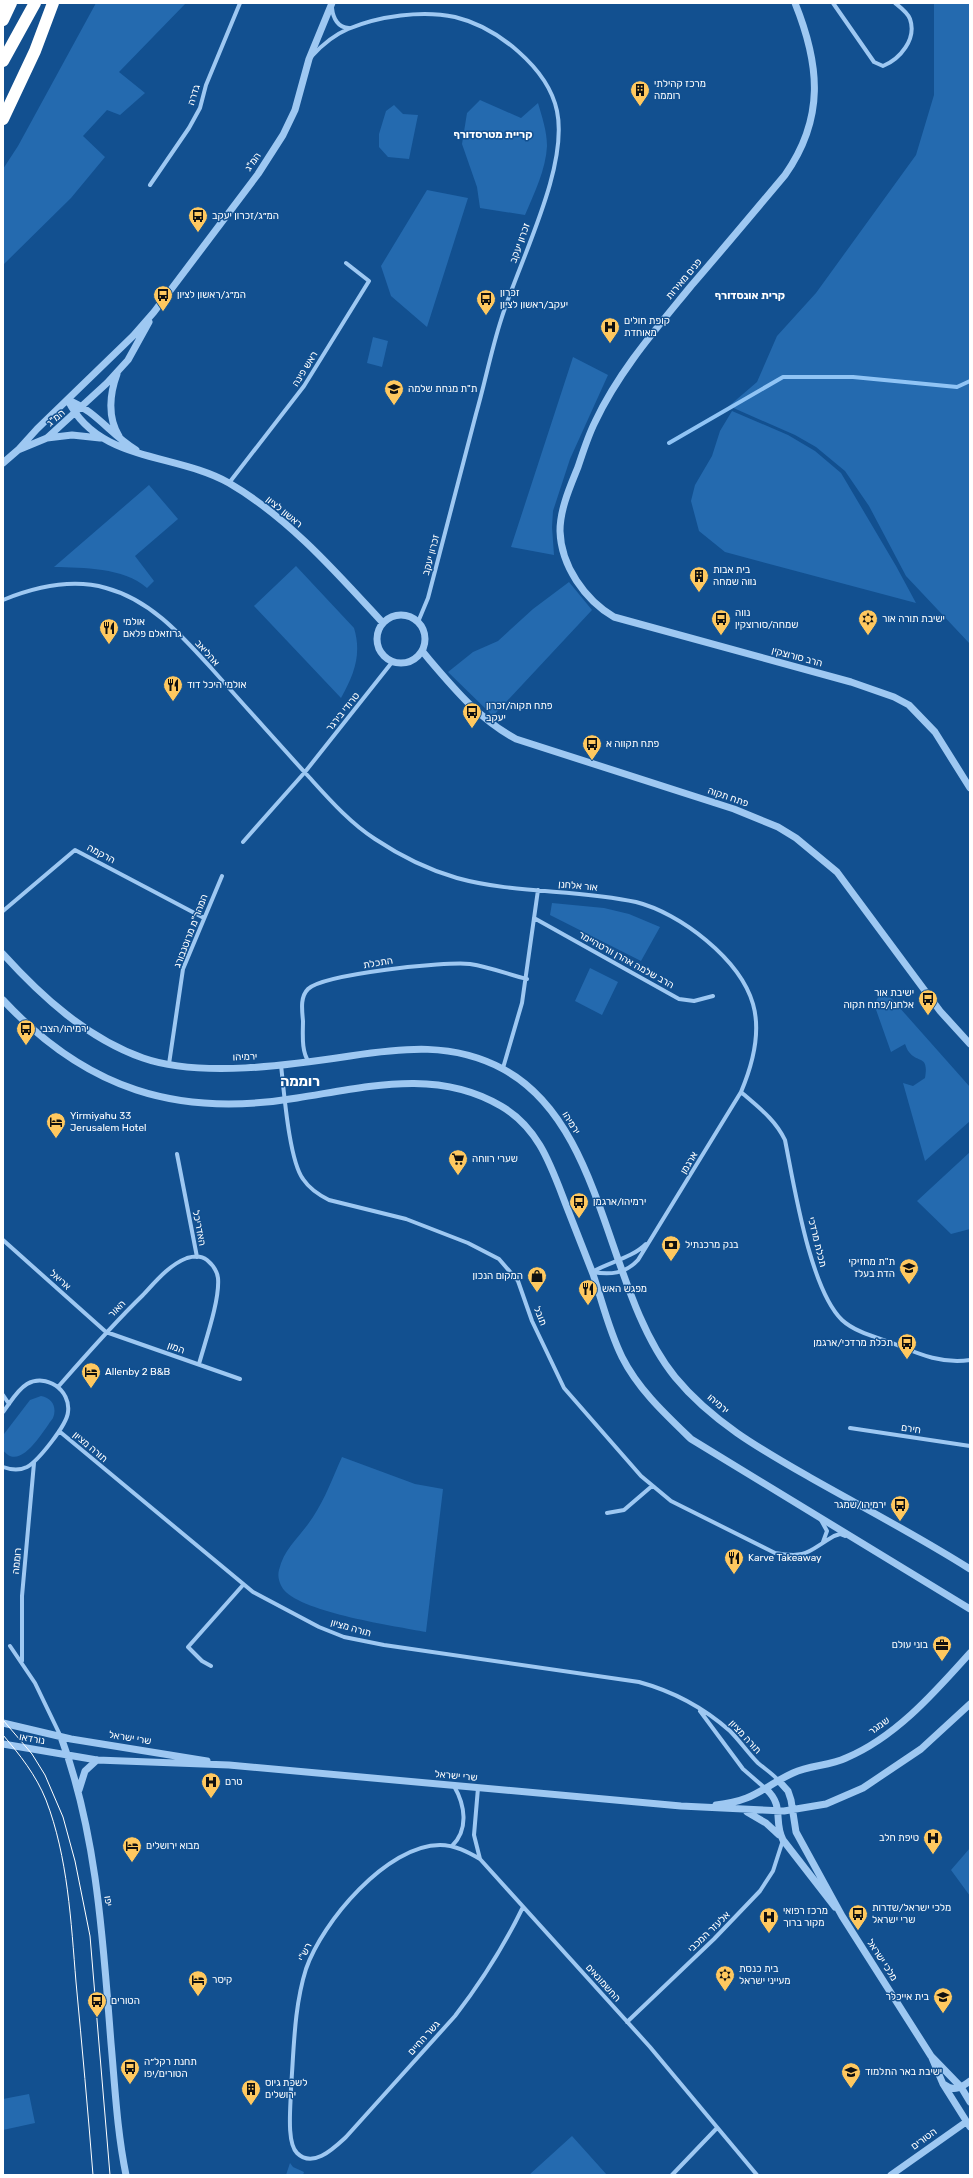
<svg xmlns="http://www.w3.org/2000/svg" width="973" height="2178" viewBox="0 0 973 2178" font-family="Rubik,Heebo,sans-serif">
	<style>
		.green { fill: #246aaf }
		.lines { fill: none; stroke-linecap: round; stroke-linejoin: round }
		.stream { stroke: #90c4f5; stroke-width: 4 }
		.minor { stroke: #9ec8f2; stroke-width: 4 }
		.tertiary { stroke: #9ec8f2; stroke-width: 7 }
		.motorway { stroke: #fff; stroke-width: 12 }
		.tram { stroke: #fff; stroke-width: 1 }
		.labels { text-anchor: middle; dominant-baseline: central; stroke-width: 3; stroke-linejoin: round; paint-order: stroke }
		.poi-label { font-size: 10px; fill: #fff; stroke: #125090; text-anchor: start }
		.street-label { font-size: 10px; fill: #fff; stroke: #125090 }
		.neighbourhood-label { font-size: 11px; font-weight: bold; fill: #fff; stroke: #125090 }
		.district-label { font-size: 14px; font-weight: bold; fill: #fff; stroke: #125090 }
	</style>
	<rect width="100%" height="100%" fill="#125090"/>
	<path class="green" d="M96,3h90l-67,69 26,21 -25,22 -13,-5 -24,26 22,21 -34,41 -68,67v-96l15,-23z
		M934,3h36v641l-64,-68 -37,-70 -24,-35 -29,-24 -21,-12 -66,-29 28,-24 20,-46 39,-43 100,-138 18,-60z
		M480,100l41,18 17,-15c4,14 9,28 9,43 -1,23 -13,48 -22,69l-45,-7 -3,-21 -15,-43 5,-31z
		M394,105l9,9 15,1 -9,44 -21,-2 -9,-10v-13l7,-23z
		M427,190l41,8 -41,129 -36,-31 -10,-30z
		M373,337l15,4 -6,26 -15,-4z
		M573,357l35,18 -38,84 -17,52 -1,16 2,28 -43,-8z
		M732,411l56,24 27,16 26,22 55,93 20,37 -191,-51 -26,-21 -8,-30 4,-16 17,-29 8,-25z
		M149,485l29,34 -43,37 19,25 -7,7c-24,-21 -64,-20 -93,-21z
		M296,566l58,62c8,26 0,47 -13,70l-87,-92z
		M569,582l23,28 -99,106 -45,-44 25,-20 25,-11 35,-32z
		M552,903l52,5 25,6 31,13 -19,34 -91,-46z
		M590,968l28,14 -16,33 -27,-14z
		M879,996l12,2 79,89v34l-45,40 -22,-78 10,3 12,-8c4,-24 -7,-14 -16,-26 -2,-2 -3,-6 -4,-8l-14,8 -17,-48z
		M970,1152v77l-19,5 -34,-33z
		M41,1396c12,2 16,12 12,22 -10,13 -33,55 -50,32l1,-16 26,-34z
		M342,1457l73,27 28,5 -17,143c-31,-6 -122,-19 -142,-42 -4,-5 -7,-13 -5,-20 5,-22 22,-34 34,-53 12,-18 20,-40 29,-60z
		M970,1848v48l-19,-26z
		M29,2094l6,29 -32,7v-31z
		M572,2136l35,39h-78z
		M290,2163l3,4 11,5 -1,3h-17z"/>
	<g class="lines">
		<path class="stream" d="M669,443l114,-66h70l104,10 13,-6"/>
		<path class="minor" d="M833,3l41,59 9,4c17,-7 34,-27 27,-47 -2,-6 -10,-12 -15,-16
			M332,8c1,10 6,20 17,20
			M312,56c10,-11 22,-21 36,-27 31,-13 74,-19 107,-12 42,10 93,51 102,94 12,57 -39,153 -56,209 -10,31 -16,63 -25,94 -16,61 -32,122 -48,184l-10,24
			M150,185l39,-57 11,-20 6,-23 34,-82
			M229,483l75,-97 65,-105 -23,-18
			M3,600c32,-13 68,-22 103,-12 45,12 76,48 106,81 32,36 64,72 97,108 20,22 41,46 66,62 24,16 54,31 82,39 58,16 120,11 179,24 44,11 104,57 117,102 8,28 -1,62 -12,88l-103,168c-13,14 -28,15 -46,12
			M243,842l62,-70 88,-111
			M3,911l72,-61 129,68
			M534,918l145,81 15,2 19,-5
			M309,1062c-8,-10 -6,-29 -6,-41 -1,-11 -3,-24 5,-32 16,-15 138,-28 162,-25 19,3 38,10 57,15
			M169,1064l14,-95 39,-93
			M281,1065c3,26 8,95 22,114 6,9 16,16 26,21l77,19 62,24 31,16 19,22 14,40 32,67 77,88 30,25 104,52c33,6 33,-2 59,-17l6,-2 5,2
			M503,1068l19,-65 16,-113
			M741,1092c17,15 34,27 44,48 9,45 25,149 57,180 14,13 38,18 55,25 24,10 46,19 73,15
			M177,1154l20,103
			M3,1240l103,92 134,47
			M592,1272c17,-10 40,-14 54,-28
			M58,1387c28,-32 55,-63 85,-92 13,-14 26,-30 44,-37 7,-2 15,-2 20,2 6,5 10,10 11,18 2,22 -13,64 -19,86
			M3,1395l6,9
			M3,1412c7,-9 14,-22 24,-28 19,-11 44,6 41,28 -1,13 -30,49 -41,55 -8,4 -16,3 -24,0
			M850,1428l120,18
			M59,1431l194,161 66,35 25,10 40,8 255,37c33,9 65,26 91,49 10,10 18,22 28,32 7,6 15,11 21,18
			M607,1513l17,-3 28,-24
			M821,1520l6,11 -4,11
			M10,1646l25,37 26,54
			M22,1661v-65l12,-133
			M211,1666l-9,-5 -14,-14 55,-62
			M700,1711l43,58 23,20
			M478,1788l-4,47 6,24 170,188 107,128
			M452,1846c17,-17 13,-41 2,-60
			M480,1859c-12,-7 -25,-14 -40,-14 -53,0 -118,77 -134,124 -12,38 -12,79 -15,119 0,16 -5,54 6,65 16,16 37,-5 49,-16l109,-121c27,-35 49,-70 68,-109
			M627,2022l87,-83 46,-48 13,-20 10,-31
			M672,2175l45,-47"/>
		<path class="tertiary" d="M795,3c25,62 30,115 -10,172 -31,37 -62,74 -94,111 -35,43 -72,85 -96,136 -7,14 -12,30 -17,45 -8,20 -18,42 -18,64 1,35 25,69 54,86l237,65 43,15 15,8 26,27 35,56
			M117,374c-7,19 -10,43 2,62
			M68,400c29,62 109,53 161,83 60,35 108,90 154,140
			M68,400c28,11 43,35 68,50
			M47,438l25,-3 28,3
			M18,450l29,-12 60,-55 21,-23 21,-38
			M3,463l15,-13 19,-21 96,-93 21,-24 104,-138 25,-39 12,-25 14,-51 23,-56
			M377 639a24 24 0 1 1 48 0a24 24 0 1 1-48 0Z
			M422,651c29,34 55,67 94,88l218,70 44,18 18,11 41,34 103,139 30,33
			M3,954c39,43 84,84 140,104 57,20 148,7 207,-2 53,-8 103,-14 153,13 103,55 102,222 172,308 37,45 87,73 136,101 53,30 107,58 159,91
			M3,1000c83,89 174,118 294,98 70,-11 140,-30 204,8 38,22 50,60 65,99 9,23 18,46 27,69 9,27 16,57 29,83 16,32 43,57 69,82l279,170
			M3,1723l68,16 136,22
			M61,1737c36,97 42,204 50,306 4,44 6,88 15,132
			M3,1744l94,16 132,5 452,41 103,5 42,-7 37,-16 58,-39 49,-45
			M779,1781l9,10 3,9 5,32 46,84 89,140 30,31 9,15
			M766,1789c19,17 7,32 17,51l52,67
			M79,1790l6,-19 12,-11
			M716,1805c39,-4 45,-17 77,-32 17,-8 36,-7 53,-15 50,-21 89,-66 124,-105
			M747,1812l19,11 13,12
			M932,2058l11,26 27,43
			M945,2085c9,7 17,2 25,-4
			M891,2175l75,-53"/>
		<path class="motorway" d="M3,20l8,-17
			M3,61l32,-58
			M3,119l32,-68 18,-48"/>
		<path class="tram" d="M3,1720l29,34 13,21 18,42 12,44 15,75 20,239
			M3,1735c17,20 33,40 43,65 22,57 25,122 30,182 6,64 12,129 17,193"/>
	</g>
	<defs>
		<g id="building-pin" transform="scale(1)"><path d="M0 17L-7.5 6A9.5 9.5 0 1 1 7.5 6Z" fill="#ffc85f" stroke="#125090"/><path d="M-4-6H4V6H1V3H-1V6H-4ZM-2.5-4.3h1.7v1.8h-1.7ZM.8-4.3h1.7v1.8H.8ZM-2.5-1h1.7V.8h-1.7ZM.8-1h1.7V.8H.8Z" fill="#111"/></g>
		<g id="bus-pin" transform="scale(1)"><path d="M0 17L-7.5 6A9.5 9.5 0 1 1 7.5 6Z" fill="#ffc85f" stroke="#125090"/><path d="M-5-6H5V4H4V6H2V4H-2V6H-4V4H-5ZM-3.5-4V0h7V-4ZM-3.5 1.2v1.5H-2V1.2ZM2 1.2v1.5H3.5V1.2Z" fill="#111"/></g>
		<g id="hospital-pin" transform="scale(1)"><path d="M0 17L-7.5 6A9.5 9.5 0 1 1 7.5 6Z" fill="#ffc85f" stroke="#125090"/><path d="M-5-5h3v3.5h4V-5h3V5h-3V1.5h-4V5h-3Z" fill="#111"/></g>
		<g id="school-pin" transform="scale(1)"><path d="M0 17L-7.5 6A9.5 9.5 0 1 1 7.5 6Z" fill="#ffc85f" stroke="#125090"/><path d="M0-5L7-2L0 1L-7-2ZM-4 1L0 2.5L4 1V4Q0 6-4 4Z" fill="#111"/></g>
		<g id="synagogue-pin" transform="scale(1)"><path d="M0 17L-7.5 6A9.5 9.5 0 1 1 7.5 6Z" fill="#ffc85f" stroke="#125090"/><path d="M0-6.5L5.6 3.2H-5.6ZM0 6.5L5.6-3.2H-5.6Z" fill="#111"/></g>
		<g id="restaurant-pin" transform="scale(1)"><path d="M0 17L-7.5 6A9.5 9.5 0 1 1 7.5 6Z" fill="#ffc85f" stroke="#125090"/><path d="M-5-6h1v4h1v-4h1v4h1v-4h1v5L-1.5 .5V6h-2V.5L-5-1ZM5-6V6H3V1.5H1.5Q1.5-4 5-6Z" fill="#111"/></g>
		<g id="hotel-pin" transform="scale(1)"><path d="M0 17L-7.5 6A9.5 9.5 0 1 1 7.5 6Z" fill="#ffc85f" stroke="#125090"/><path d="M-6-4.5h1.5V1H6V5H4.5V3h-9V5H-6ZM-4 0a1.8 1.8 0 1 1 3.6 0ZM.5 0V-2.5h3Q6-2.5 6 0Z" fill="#111"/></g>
		<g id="supermarket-pin" transform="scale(1)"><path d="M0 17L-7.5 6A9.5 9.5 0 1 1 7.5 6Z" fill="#ffc85f" stroke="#125090"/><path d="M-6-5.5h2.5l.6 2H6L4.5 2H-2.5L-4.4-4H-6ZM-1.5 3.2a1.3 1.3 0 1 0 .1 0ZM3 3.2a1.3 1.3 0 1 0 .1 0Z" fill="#111"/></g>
		<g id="bank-pin" transform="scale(1)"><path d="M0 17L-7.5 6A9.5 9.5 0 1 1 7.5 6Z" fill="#ffc85f" stroke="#125090"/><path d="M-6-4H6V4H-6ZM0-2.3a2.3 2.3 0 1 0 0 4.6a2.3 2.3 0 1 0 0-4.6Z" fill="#111"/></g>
		<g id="shop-pin" transform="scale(1)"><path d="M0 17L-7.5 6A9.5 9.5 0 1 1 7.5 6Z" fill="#ffc85f" stroke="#125090"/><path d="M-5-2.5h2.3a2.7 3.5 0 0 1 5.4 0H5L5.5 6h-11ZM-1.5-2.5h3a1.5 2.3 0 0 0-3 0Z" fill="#111"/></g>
		<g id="office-pin" transform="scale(1)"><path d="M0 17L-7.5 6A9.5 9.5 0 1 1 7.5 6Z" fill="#ffc85f" stroke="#125090"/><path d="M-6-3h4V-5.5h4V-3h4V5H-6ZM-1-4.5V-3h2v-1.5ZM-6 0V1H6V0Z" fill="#111"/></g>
	</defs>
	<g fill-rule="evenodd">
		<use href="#building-pin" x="640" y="90"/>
		<use href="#bus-pin" x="198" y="216"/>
		<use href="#bus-pin" x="163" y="295"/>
		<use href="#bus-pin" x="486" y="299"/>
		<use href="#hospital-pin" x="610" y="327"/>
		<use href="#school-pin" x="394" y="389"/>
		<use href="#building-pin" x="699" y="576"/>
		<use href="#bus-pin" x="721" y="619"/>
		<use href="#synagogue-pin" x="868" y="619"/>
		<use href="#restaurant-pin" x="109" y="628"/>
		<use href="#restaurant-pin" x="173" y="685"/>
		<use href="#bus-pin" x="472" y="712"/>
		<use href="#bus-pin" x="592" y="744"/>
		<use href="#bus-pin" x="928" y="999"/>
		<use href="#bus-pin" x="26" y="1029"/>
		<use href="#hotel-pin" x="56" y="1122"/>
		<use href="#supermarket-pin" x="458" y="1159"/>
		<use href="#bus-pin" x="579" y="1202"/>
		<use href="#bank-pin" x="671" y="1245"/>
		<use href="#school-pin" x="909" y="1268"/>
		<use href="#shop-pin" x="537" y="1276"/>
		<use href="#restaurant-pin" x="588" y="1289"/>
		<use href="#bus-pin" x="907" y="1343"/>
		<use href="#hotel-pin" x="91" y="1372"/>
		<use href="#bus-pin" x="900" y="1505"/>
		<use href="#restaurant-pin" x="734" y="1558"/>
		<use href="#office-pin" x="942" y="1645"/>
		<use href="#hospital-pin" x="211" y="1782"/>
		<use href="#hospital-pin" x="933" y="1838"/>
		<use href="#hotel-pin" x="132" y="1846"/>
		<use href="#bus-pin" x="858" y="1914"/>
		<use href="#hospital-pin" x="769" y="1917"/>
		<use href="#synagogue-pin" x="725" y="1975"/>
		<use href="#hotel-pin" x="198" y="1980"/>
		<use href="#school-pin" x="943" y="1997"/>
		<use href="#bus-pin" x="97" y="2001"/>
		<use href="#bus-pin" x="130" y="2068"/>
		<use href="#school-pin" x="851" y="2072"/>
		<use href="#building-pin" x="251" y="2089"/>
	</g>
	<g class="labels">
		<g class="poi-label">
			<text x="654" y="84">מרכז קהילתי<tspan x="654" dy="12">רוממה</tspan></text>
			<text x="212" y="216">המ״ג/זכרון יעקב</text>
			<text x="500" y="293">זכרון<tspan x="500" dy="12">יעקב/ראשון לציון</tspan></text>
			<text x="177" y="295">המ״ג/ראשון לציון</text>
			<text x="624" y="321">קופת חולים<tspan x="624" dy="12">מאוחדת</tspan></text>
			<text x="408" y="389">ת"ת מנחת שלמה</text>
			<text x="713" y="570">בית אבות<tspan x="713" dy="12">נווה שמחה</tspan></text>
			<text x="735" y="613">נווה<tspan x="735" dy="12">שמחה/סורוצקין</tspan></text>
			<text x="882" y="619">ישיבת תורה אור</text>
			<text x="123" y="622">אולמי<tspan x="123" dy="12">גרוזאלם פלאם</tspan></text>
			<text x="187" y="685">אולמי היכל דוד</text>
			<text x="486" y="706">פתח תקוה/זכרון<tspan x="486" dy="12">יעקב</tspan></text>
			<text x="606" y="744">פתח תקווה א</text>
			<text x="914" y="993" text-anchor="end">ישיבת אור<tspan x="914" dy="12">אלחנן/פתח תקוה</tspan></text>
			<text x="40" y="1029">ירמיהו/הצבי</text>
			<text x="70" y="1116">Yirmiyahu 33<tspan x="70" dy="12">Jerusalem Hotel</tspan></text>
			<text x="472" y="1159">שערי רווחה</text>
			<text x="593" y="1202">ירמיהו/ארגמן</text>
			<text x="685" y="1245">בנק מרכנתיל</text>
			<text x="895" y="1262" text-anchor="end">ת"ת מחזיקי<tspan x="895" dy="12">הדת בעלז</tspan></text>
			<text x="523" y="1276" text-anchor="end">המקום הנכון</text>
			<text x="602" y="1289">מפגש האש</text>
			<text x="893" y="1343" text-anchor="end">תכלת מרדכי/ארגמן</text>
			<text x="105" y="1372">Allenby 2 B&amp;B</text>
			<text x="886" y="1505" text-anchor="end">ירמיהו/שמגר</text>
			<text x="748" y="1558">Karve Takeaway</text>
			<text x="928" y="1645" text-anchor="end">בוני עולם</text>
			<text x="225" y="1782">טרם</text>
			<text x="919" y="1838" text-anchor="end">טיפת חלב</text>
			<text x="146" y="1846">מבוא ירושלים</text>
			<text x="872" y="1908">מלכי ישראל/שדרות<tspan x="872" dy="12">שרי ישראל</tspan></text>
			<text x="783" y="1911">מרכז רפואי<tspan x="783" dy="12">מקור ברוך</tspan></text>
			<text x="739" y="1969">בית כנסת<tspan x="739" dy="12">מעייני ישראל</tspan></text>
			<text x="212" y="1980">קיסר</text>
			<text x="929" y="1997" text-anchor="end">בית אייכלר</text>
			<text x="111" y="2001">הטורים</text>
			<text x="144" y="2062">תחנת רקל״ה<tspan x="144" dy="12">הטורים/יפו</tspan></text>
			<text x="865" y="2072">ישיבת באר התלמוד</text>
			<text x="265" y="2083">לשכת גיוס<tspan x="265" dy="12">ירושלים</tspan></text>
		</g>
		<g class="street-label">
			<text transform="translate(194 95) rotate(-73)">גדרה</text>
			<text transform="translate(253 162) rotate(-56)">המ"ג</text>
			<text transform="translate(520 243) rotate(-70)">זכרון יעקב</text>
			<text transform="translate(684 279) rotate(-50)">פנים מאירות</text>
			<text transform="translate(305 369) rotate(-58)">ראש פינה</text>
			<text transform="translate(56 418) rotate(-41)">המ"ג</text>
			<text transform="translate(284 512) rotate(39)">ראשון לציון</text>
			<text transform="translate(431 555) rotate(-75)">זכרון יעקב</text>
			<text transform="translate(207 653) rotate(48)">אהליאב</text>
			<text transform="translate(797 657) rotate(15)">הרב סורוצקין</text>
			<text transform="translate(343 712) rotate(-51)">טרודי בירגר</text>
			<text transform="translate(728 797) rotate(19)">פתח תקוה</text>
			<text transform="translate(101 854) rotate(28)">הרקמה</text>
			<text transform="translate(578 886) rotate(5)">אור אלחנן</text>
			<text transform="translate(191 931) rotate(-69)">המהר"מ מרוטנבורג</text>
			<text transform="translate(626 960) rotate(29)">הרב שלמה אהרן וורטהיימר</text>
			<text transform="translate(378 963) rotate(-10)">התכלת</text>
			<text transform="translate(245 1057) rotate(-2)">ירמיהו</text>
			<text transform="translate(571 1123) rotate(58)">ירמיהו</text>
			<text transform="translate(689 1163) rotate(-59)">ארגמן</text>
			<text transform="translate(199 1228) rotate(79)">האדריכל</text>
			<text transform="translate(817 1242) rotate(76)">תכלת מרדכי</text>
			<text transform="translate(60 1280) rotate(42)">אריאל</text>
			<text transform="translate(117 1309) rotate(-45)">האור</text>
			<text transform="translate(540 1316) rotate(68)">תובל</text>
			<text transform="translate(176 1348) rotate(19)">המון</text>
			<text transform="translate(718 1404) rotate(41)">ירמיהו</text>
			<text transform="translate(911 1429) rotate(9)">חירם</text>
			<text transform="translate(90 1447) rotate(40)">תורה מציון</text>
			<text transform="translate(17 1561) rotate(-85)">רוממה</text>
			<text transform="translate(351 1628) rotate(16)">תורה מציון</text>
			<text transform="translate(879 1726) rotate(-36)">שמגר</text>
			<text transform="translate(745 1737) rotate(47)">תורה מציון</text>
			<text transform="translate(130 1738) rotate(9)">שרי ישראל</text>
			<text transform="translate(32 1739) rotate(10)">נורדאו</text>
			<text transform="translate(456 1776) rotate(5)">שרי ישראל</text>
			<text transform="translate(108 1901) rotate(82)">יפו</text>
			<text transform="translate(709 1932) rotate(-44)">אלעזר המכבי</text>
			<text transform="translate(305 1952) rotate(-64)">רש"י</text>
			<text transform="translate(882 1960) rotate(57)">מלכי ישראל</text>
			<text transform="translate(603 1983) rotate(48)">החשמונאים</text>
			<text transform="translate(424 2038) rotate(-48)">גשר החיים</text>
			<text transform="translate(924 2139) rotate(-36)">הטורים</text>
		</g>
		<g class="neighbourhood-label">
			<text x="493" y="134">קריית מטרסדורף</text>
			<text x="750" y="295">קרית אונסדורף</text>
		</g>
		<g class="district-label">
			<text x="300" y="1081">רוממה</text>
		</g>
	</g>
	<rect width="973" height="2178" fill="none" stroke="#ffffff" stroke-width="8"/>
</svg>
